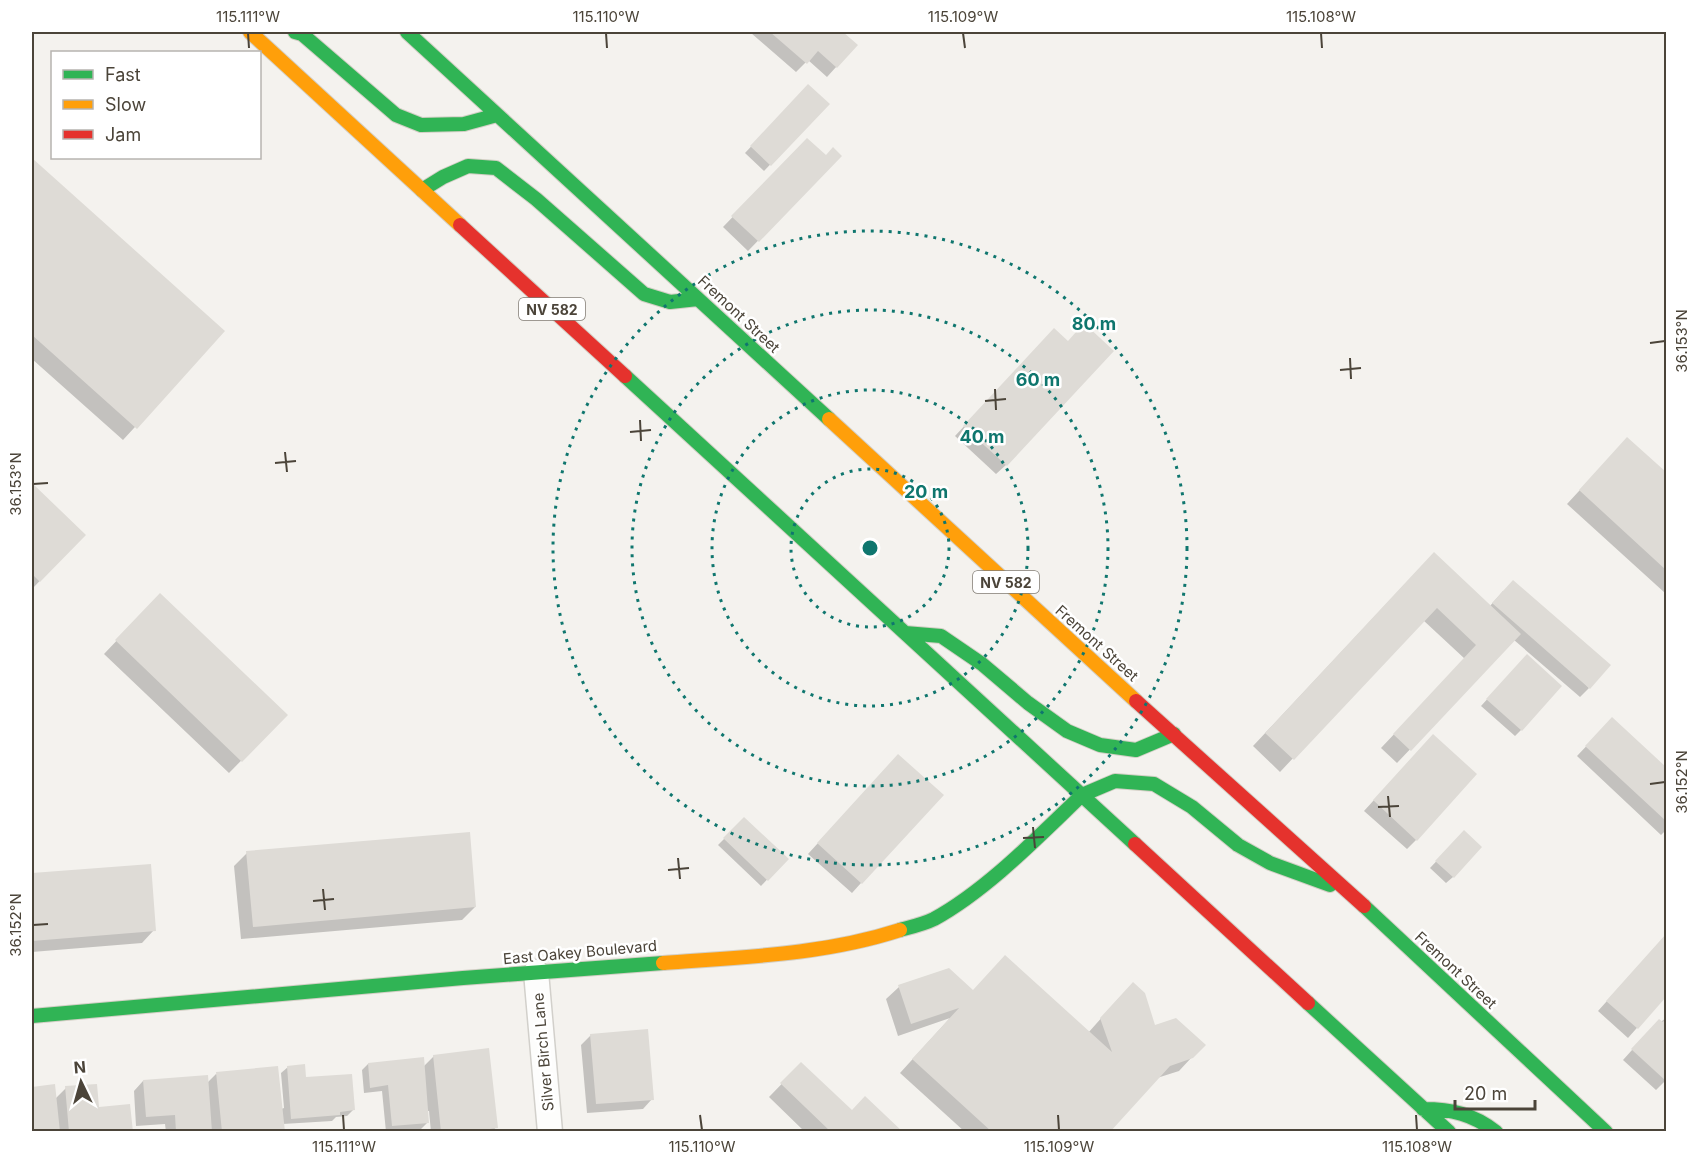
<svg xmlns="http://www.w3.org/2000/svg" width="1698" height="1163" viewBox="0 0 1698 1163" font-family="Inter,sans-serif">
	<style>
		.shadow { fill: #0003 }
		.building { fill: #dedbd6 }
		.lines { fill: none; stroke-linecap: round; stroke-linejoin: round }
		.street-casing { stroke: #d2d0cb; stroke-width: 27 }
		.fast-casing { stroke: #d3cfc5; stroke-width: 16 }
		.slow-casing { stroke: #d3cfc5; stroke-width: 16 }
		.jam-casing { stroke: #d3cfc5; stroke-width: 16 }
		.street { stroke: #fdfdfc; stroke-width: 24 }
		.fast { stroke: #30b455; stroke-width: 14 }
		.slow { stroke: #ff9f0a; stroke-width: 14 }
		.jam { stroke: #e5322d; stroke-width: 14 }
		.ticks { fill: none; stroke: #4b4439; stroke-width: 2 }
		.ring { fill: none; stroke: #0f766e; stroke-width: 3; stroke-dasharray: 3 6 }
		.labels { text-anchor: middle; dominant-baseline: central; stroke-width: 5; stroke-linejoin: round; paint-order: stroke }
		.shield { fill: #fff; stroke: #817c74; stroke-width: 1.5 }
		.shield-label { font-size: 14px; font-weight: bold; fill: #4b4439 }
		.street-label { font-size: 15px; fill: #4b4439; stroke: #fff }
		.centre { fill: #0f766e; stroke: #fff; stroke-width: 3 }
		.ring-label { font-size: 18px; text-anchor: middle; font-weight: bold; fill: #0f766e; stroke: #fff; stroke-width: 5; stroke-linejoin: round; paint-order: stroke }
		.neatline { fill: none; stroke: #4b4439; stroke-width: 2 }
		.ticks-label { font-size: 15px; text-anchor: middle; fill: #4b4439 }
	</style>
	<rect width="100%" height="100%" fill="#f4f2ee"/>
	<path class="shadow" d="M752,32h89l15,13 -29,32 -19,-17 -12,12 -45,-39z
		M808,86l20,18 -64,67 -19,-18z
		M807,140l19,17 14,-1 -92,95 -25,-24z
		M32,160l191,171 -100,109 -91,-81z
		M1045,339l-39,126 -10,9 -41,-38z
		M1627,439l39,35 -1,119 -98,-89z
		M32,485l52,50 -52,54z
		M1421,567l69,39 13,-15 86,97 -9,9 -66,-57 -117,123 -16,-15 84,-89 -42,-39 -143,152 -27,-26z
		M160,595l126,120 -57,58 -125,-119z
		M1521,662v68l-6,6 -34,-30z
		M1612,719l54,51v60l-5,5 -84,-79z
		M1423,746l-7,94 -9,9 -43,-38z
		M889,765l-28,118 -9,10 -44,-39z
		M744,819l42,40 -25,27 -43,-41z
		M1464,832l-11,45 -7,6 -16,-15z
		M247,853l228,54 -13,13 -221,19 -7,-73z
		M149,865l5,65 -12,13 -110,9v-77z
		M1666,935v60l-38,43 -30,-27z
		M899,987l74,5 115,41 32,-36 72,60 -13,14 -22,7 -49,54h-143l-65,-59 50,-55 -52,18 -12,-37z
		M1666,1018v62l-10,10 -33,-30 27,-30z
		M591,1035l61,64 -9,10 -56,4 -6,-68z
		M434,1056l62,71 -4,5h-61l-2,-21h-3l1,12 -6,6 -35,3 -4,-41 -18,2 -2,-23 6,-6 55,3z
		M801,1064l50,48 50,20h-96l-36,-35z
		M288,1067l65,43 -6,6 -11,1 -4,4 -49,3v8h-117l-1,-8 -29,2 -2,-35 9,-10 64,2 9,-9 65,35 3,-1 -3,-35z
		M54,1086l1,13 11,-11 65,44h-99v-44z"/>
	<path class="building" d="M770,32h73l15,13 -21,23 -19,-17 -11,13z
		M808,84l22,20 -59,62 -21,-20z
		M807,138l19,17 7,-8 9,9 -83,86 -28,-26z
		M32,158l193,173 -88,98 -105,-94z
		M1084,323l30,28 -107,115 -44,-40 91,-98 14,13z
		M1627,437l39,35v98l-87,-80z
		M32,483l54,52 -46,47 -8,-8z
		M1434,552l87,82 -110,117 -18,-17 83,-89 -39,-37 -143,152 -29,-27z
		M1513,580l98,85 -21,24 -98,-86z
		M160,593l128,122 -46,47 -127,-122z
		M1527,654l35,32 -40,45 -36,-32z
		M1612,717l54,50v54l-81,-75z
		M1433,734l44,40 -60,67 -44,-41z
		M898,754l46,41 -82,89 -45,-41z
		M744,817l45,42 -21,22 -45,-43z
		M1464,830l18,17 -28,31 -19,-17z
		M470,832l6,75 -223,20 -7,-76z
		M151,864l5,67 -124,10v-68z
		M1666,934v63l-28,32 -32,-28z
		M1005,955l107,97 -12,-34 33,-36 12,11 10,32 21,-7 30,27 -13,13 -23,8 -60,66h-118l-80,-73 47,-51 -48,16 -13,-39 51,-17 24,22z
		M1666,1017v64l-35,-32 28,-30 4,3z
		M648,1029l6,71 -58,4 -6,-70z
		M489,1048l9,80 -33,4h-24l-8,-77z
		M424,1057l5,66 -37,3 -4,-41 -18,3 -2,-25z
		M801,1062l51,48 13,-14 38,36h-72l-51,-49z
		M305,1064l1,13 46,-3 3,36 -15,2v3l-49,4 -4,-53z
		M278,1066l7,66h-63l-6,-60z
		M208,1075l4,57h-36l-1,-17 -29,2 -3,-37z
		M55,1084l5,48h-28v-45z
		M97,1084l2,23 31,-3 3,28h-64l-4,-46z"/>
	<g class="lines">
		<g class="street-casing">
			<path id="street" d="M536,972l14,160"/>
		</g>
		<g class="fast-casing">
			<path id="fast" d="M295,32l7,2 94,81 25,10 43,-1 33,-9
				M407,32l422,387
				M422,190l21,-13 25,-11 28,2 40,31 108,95 26,8 28,-3
				M625,376l510,468
				M905,633l36,3 41,28 46,39 39,28 33,14 36,5 38,-16
				M1082,795l33,-14 39,3 38,23 46,38 32,18 60,22
				M1364,906l242,226
				M900,930c11,-3 24,-6 34,-11 53,-29 105,-83 148,-124
				M1308,1003l141,129
				M32,1016l431,-38 200,-15
				M1423,1109c28,0 50,5 73,23"/>
		</g>
		<g class="slow-casing">
			<path id="slow" d="M250,32l210,193
				M829,419l307,282
				M663,963c80,-6 160,-8 237,-33"/>
		</g>
		<g class="jam-casing">
			<path id="jam" d="M460,225l165,151
				M1136,701l228,205
				M1135,844l173,159"/>
		</g>
		<use href="#street" class="street"/>
		<use href="#fast" class="fast"/>
		<use href="#slow" class="slow"/>
		<use href="#jam" class="jam"/>
	</g>
	<path class="ticks" d="M248,33l1,15M606,33l1,15M963,33l2,15M1321,33l1,15M1650,343l15,-2M1350,358l1,21M1340,370l21,-2M995,389l1,21M985,401l21,-2M640,420l1,21M630,432l21,-2M285,452l2,20M275,463l21,-2M33,484l15,-1M1650,784l15,-2M1388,796l2,21M1378,807l21,-1M1033,827l2,21M1023,838l21,-1M678,858l2,21M668,870l21,-2M323,889l2,21M313,901l21,-2M33,925l15,-1M343,1115l1,15M700,1115l2,15M1058,1115l1,15M1416,1115l1,15"/>
	<g class="ring">
		<circle cx="870" cy="548" r="79"/>
		<circle cx="870" cy="548" r="158"/>
		<circle cx="870" cy="548" r="238"/>
		<circle cx="870" cy="548" r="317"/>
	</g>
	<g class="labels">
		<g class="shield">
			<rect x="519" y="298" width="66" height="22" rx="4.5"/>
			<rect x="973" y="571" width="66" height="22" rx="4.5"/>
		</g>
		<g class="shield-label">
			<text x="552" y="309">NV 582</text>
			<text x="1006" y="582">NV 582</text>
		</g>
		<g class="street-label">
			<text transform="translate(739 314) rotate(43)">Fremont Street</text>
			<text transform="translate(1097 643) rotate(42)">Fremont Street</text>
			<text transform="translate(580 952) rotate(-5)">East Oakey Boulevard</text>
			<text transform="translate(1456 970) rotate(43)">Fremont Street</text>
			<text transform="translate(543 1052) rotate(-95)">Silver Birch Lane</text>
		</g>
	</g>
	<circle cx="870" cy="548" r="9" class="centre"/>
	<g class="ring-label">
		<text x="1094" y="330">80 m</text>
		<text x="1038" y="386">60 m</text>
		<text x="982" y="443">40 m</text>
		<text x="926" y="498">20 m</text>
	</g>
	<rect width="1698" height="1163" fill="none" stroke="#ffffff" stroke-width="66"/>
	<rect x="51" y="51" width="210" height="108" fill="#ffffff" stroke="#b7b4b0" stroke-width="1.5"/>
	<rect x="63" y="70" width="30" height="9" fill="#30b455" stroke="#b7b4b0" stroke-width="1.5"/>
	<text x="105" y="81" font-size="18" fill="#4b4439">Fast</text>
	<rect x="63" y="100" width="30" height="9" fill="#ff9f0a" stroke="#b7b4b0" stroke-width="1.5"/>
	<text x="105" y="111" font-size="18" fill="#4b4439">Slow</text>
	<rect x="63" y="130" width="30" height="9" fill="#e5322d" stroke="#b7b4b0" stroke-width="1.5"/>
	<text x="105" y="141" font-size="18" fill="#4b4439">Jam</text>
	<g transform="translate(81 1082) rotate(355)" stroke="#ffffff" stroke-width="4.5" paint-order="stroke">
	<path d="M0-4.5L10 22L0 15L-10 22Z" fill="#4b4439"/>
	<text y="-9" font-size="16" font-weight="bold" text-anchor="middle" fill="#4b4439">N</text>
	</g>
	<path d="M1455 1100v9h80v-9" fill="none" stroke="#4b4439" stroke-width="3"/>
	<text x="1464" y="1100" font-size="18" fill="#4b4439" stroke="#ffffff" stroke-width="4.5" paint-order="stroke">20 m</text>
	<rect x="33" y="33" width="1632" height="1097" class="neatline"/>
	<g class="ticks-label">
		<text x="248" y="22">115.111°W</text>
		<text x="606" y="22">115.110°W</text>
		<text x="963" y="22">115.109°W</text>
		<text x="1321" y="22">115.108°W</text>
		<text transform="translate(1682 341) rotate(-90)" y="5">36.153°N</text>
		<text transform="translate(16 484) rotate(-90)" y="5">36.153°N</text>
		<text transform="translate(1682 782) rotate(-90)" y="5">36.152°N</text>
		<text transform="translate(16 925) rotate(-90)" y="5">36.152°N</text>
		<text x="344" y="1152">115.111°W</text>
		<text x="702" y="1152">115.110°W</text>
		<text x="1059" y="1152">115.109°W</text>
		<text x="1417" y="1152">115.108°W</text>
	</g>
</svg>
